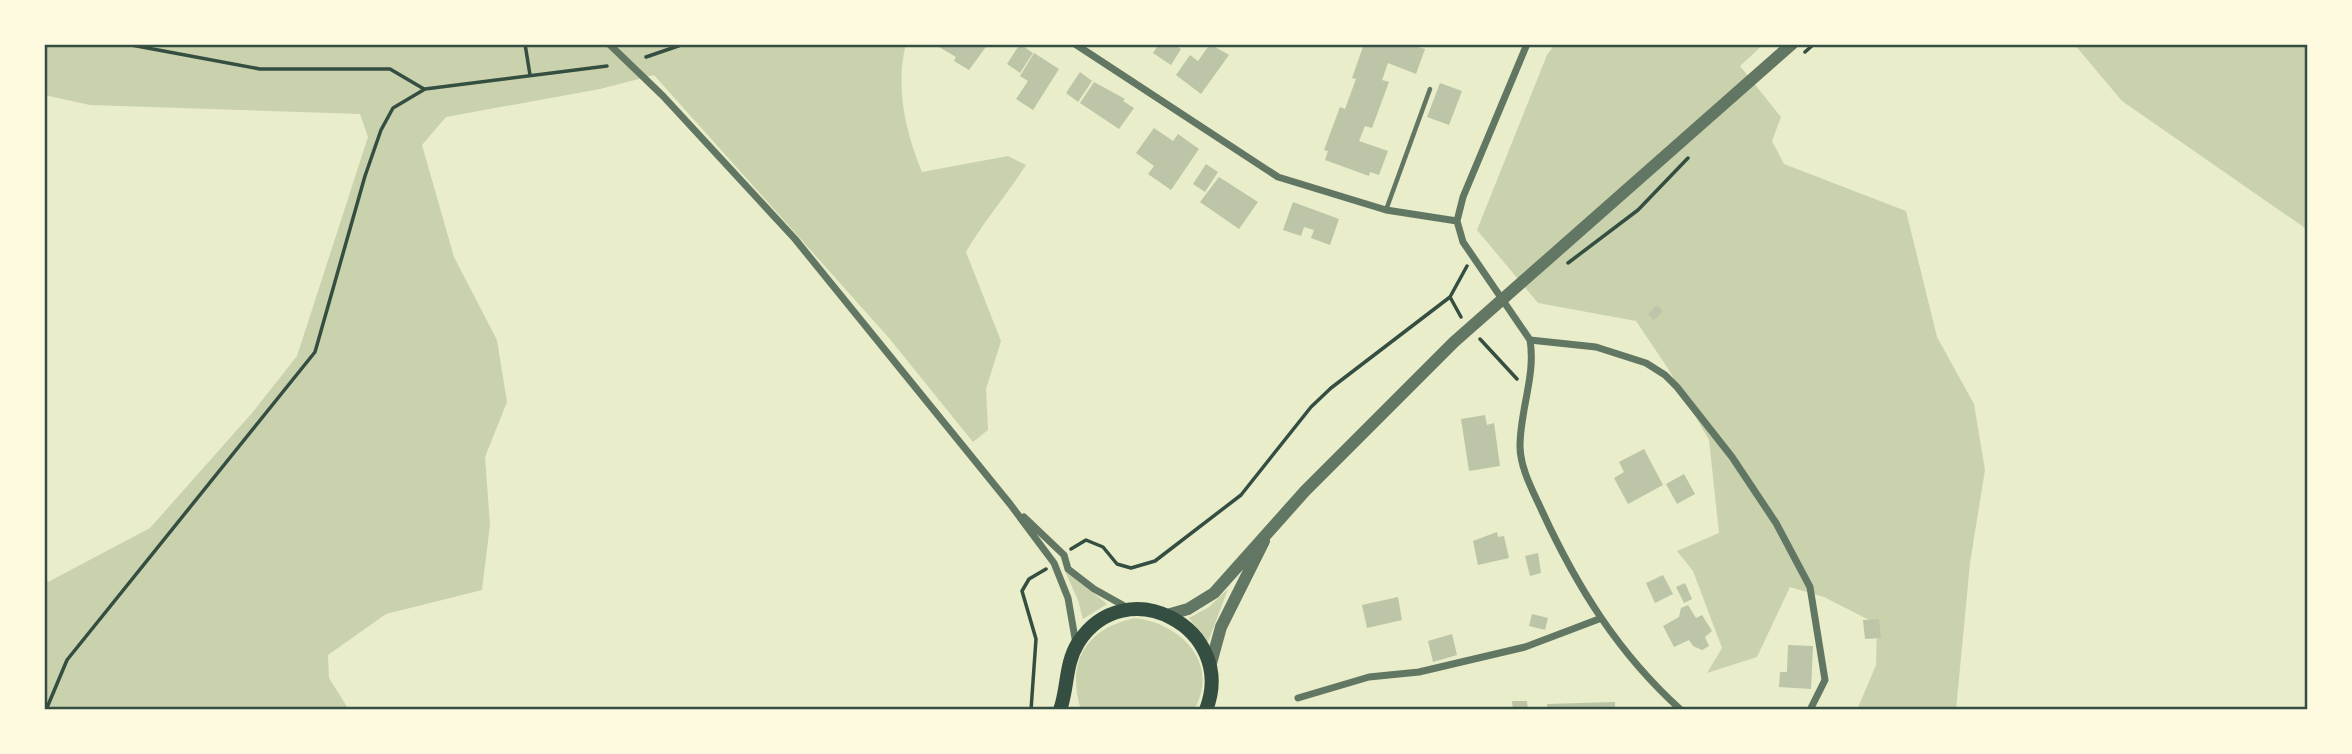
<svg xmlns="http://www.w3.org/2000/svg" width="2352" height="754" viewBox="0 0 2352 754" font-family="Inter,sans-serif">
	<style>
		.green { fill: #cad2ad }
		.building { fill: #bcc5a7 }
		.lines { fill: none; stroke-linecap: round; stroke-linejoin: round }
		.path { stroke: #344e41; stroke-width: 3.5 }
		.service { stroke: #617663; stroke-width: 4.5 }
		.minor { stroke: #617663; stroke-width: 7 }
		.tertiary { stroke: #617663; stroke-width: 12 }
		.secondary { stroke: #344e41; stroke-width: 14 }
		.neatline { fill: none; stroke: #344e41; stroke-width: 2.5 }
	</style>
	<rect width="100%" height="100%" fill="#e9edc9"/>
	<path class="green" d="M44,44h862c-11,42 -1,87 16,128l86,-16 18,9c-19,30 -42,56 -60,87l35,89 -15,48 2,41 -15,12 -84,-104 -235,-263 -54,14 -154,28 -24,28 32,112 43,83 10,62 -22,55 5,68 -8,65 -96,24 -58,41 1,23 20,32h-305v-134l4,6 102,-54 102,-115 45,-57 71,-219 -8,-23 -270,-9 -46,-10z
		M1555,44h209l-24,22 41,51 -9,24 12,23 122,47 31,126 37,67 11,66 -15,93 -14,147h-99l19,-45 1,-41 -53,-27 -34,-10 -33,70 -50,16 15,-25 -29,-77 -16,-20 42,-18 -10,-93 -42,-73 -31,-46 -98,-18 -61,-73 70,-175z
		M2074,44h234v186l-186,-129z
		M1064,569l43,35 -24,15 -5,-19z
		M1228,589l-20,53 -19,-24 20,-11z
		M1135,618c45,5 86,45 59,92h-113c-15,-48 4,-81 54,-92z"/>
	<path class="building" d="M934,44h54l-19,26 -15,-9 2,-4z
		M1020,44l13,9 -13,20 -13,-9z
		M1159,44h14l8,5 -10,16 -18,-12z
		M1210,44l19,11 -28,39 -25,-19 14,-20 8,6z
		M1364,44h55l-1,3 7,2 -9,25 -28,-11 -6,17 7,2 -17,46 -7,-2 -6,15 29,10 -9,24 -9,-3 -1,4 -44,-16 3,-9 -4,-1 16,-43 5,2 11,-30 -4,-1z
		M1034,53l25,16 -26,41 -17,-11 12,-18 -8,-5z
		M1080,72l12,9 -14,21 -12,-9z
		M1094,82l31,17 -2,2 11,7 -15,21 -39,-26z
		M1440,83l22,8 -13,34 -22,-8z
		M1154,128l19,13 5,-7 21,15 -28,41 -23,-16 6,-8 -18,-13z
		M1206,164l12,8 -13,20 -12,-8z
		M1219,177l39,25 -19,27 -39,-27z
		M1293,202l46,17 -9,26 -19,-7 3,-8 -10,-3 -3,9 -18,-6z
		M1657,305l6,6 -9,9 -6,-6z
		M1485,415l2,10 7,-2 6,43 -31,5 -8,-52z
		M1644,449l19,36 -35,19 -14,-26 10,-6 -5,-10z
		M1684,474l11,20 -18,10 -11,-20z
		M1497,532l1,5 6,-1 5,22 -31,7 -5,-24z
		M1538,553l3,20 -11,3 -5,-20z
		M1663,575l10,19 -18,9 -9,-20z
		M1685,583l7,16 -8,4 -8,-16z
		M1398,597l4,23 -35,8 -5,-23z
		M1688,605l8,13 6,-3 10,16 -7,6 4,9 -7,4 -9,-4 -4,-6 -15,7 -11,-21 16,-9 2,-9z
		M1532,614l16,4 -3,12 -16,-4z
		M1879,619l2,19 -16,1 -2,-19z
		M1452,634l5,21 -24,7 -5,-21z
		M1788,645l25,1 -2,43 -32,-2 1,-15h7z
		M1512,701h15l1,9h-15z
		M1615,702v8h-68v-6z"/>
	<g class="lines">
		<path class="path" d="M126,44l134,25h130l34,20
			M525,44l5,31
			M1805,52l9,-8
			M646,57l38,-13
			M1568,263l70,-53 50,-52
			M1461,317l-11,-20 17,-31
			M1480,339l37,40
			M1071,549l15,-9 17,7 14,17 14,4 24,-7 86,-66 70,-88 20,-19 119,-91
			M46,710l21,-50 248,-308 50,-176 16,-46 12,-22 32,-19 182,-23
			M1031,710l5,-71 -14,-48 7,-12 17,-10"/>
		<path class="service" d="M1386,210l44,-121"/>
		<path class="minor" d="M609,44l54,52 132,143 215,265 44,59 14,35 8,46
			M1075,44l203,133 108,33 71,11
			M1527,44l-64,153 -6,24 6,21 67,98c6,35 -10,70 -10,106 0,22 13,45 22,65 35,76 76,142 139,199
			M1530,340l66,7 50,16 19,12 12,12 55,70 44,66 34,64 15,93 -15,30
			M1024,517l40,38 4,14 26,20 34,19
			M1298,698l71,-21 50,-5 106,-25 74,-28"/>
		<path class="tertiary" d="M1167,615l21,-6 26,-16 91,-102 149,-149 338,-298
			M1210,667l11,-40 43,-86"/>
		<path class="secondary" d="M1060,710c8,-22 5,-46 18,-67 47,-74 160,-15 128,67"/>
	</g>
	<rect width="2352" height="754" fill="none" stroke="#fefae0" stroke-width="91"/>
	<rect x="46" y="46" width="2260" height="662" class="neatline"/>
</svg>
